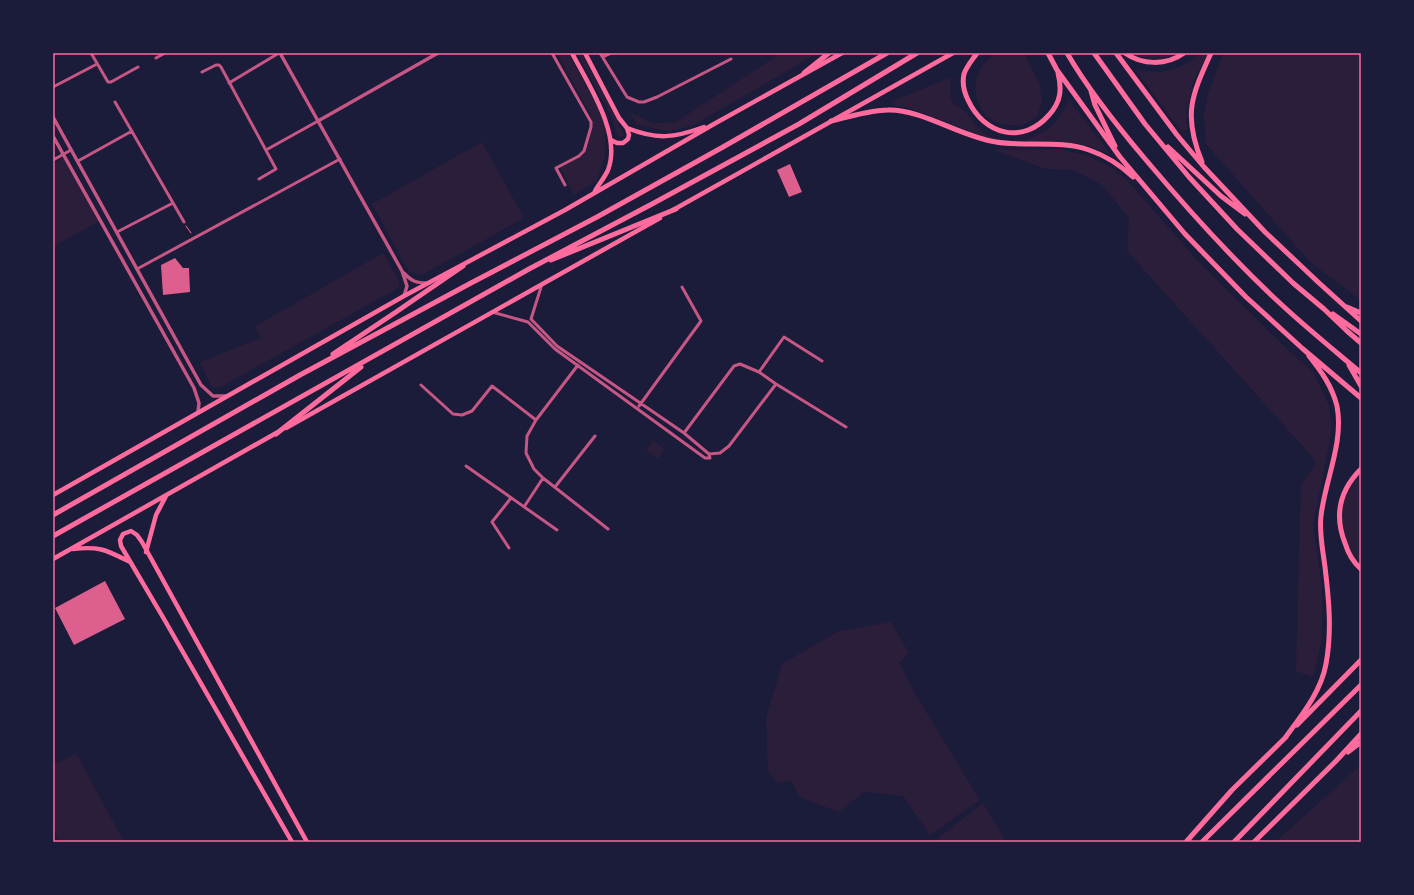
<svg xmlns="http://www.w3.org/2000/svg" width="1414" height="895" viewBox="0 0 1414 895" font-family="'Archivo Narrow',sans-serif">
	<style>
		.green { fill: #2a1e3b }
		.building { fill: #dd5f8e }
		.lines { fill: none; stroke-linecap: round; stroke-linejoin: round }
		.path { stroke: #ff6b9d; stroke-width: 1 }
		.minor { stroke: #c65784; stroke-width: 3 }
		.tertiary { stroke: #c65784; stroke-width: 3.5 }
		.primary { stroke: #ff6b9d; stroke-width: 4.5 }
		.trunk { stroke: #ff6b9d; stroke-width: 5 }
		.neatline { fill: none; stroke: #ff6b9d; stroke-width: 1.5 }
	</style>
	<rect width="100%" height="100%" fill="#1b1b3a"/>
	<path class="green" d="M557,53h11l37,67v35l-8,26 -23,14 -14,-28 20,-10 5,-5 8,-23 -2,-13z
		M577,53h4l33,61 10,22 -2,1 -4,-1 -1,-2 -6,-18z
		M781,53h37l-124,72 -26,7 -32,-8 -7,-12 24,11 23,-1z
		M996,53h28l16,32 2,17 -5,15c-5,3 -9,6 -14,8 -3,1 -7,0 -9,0 -30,2 -46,-27 -35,-54 3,-7 12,-13 17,-18z
		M1132,53h47c-14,7 -34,9 -47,0z
		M1200,53h8l-15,30 -7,33 2,13 -6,3 -46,-61c8,0 16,1 23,1 14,-1 32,-9 41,-19z
		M1223,53h135l3,6v240l-3,-1 -47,-35 -105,-119 -2,-30 4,-20z
		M951,77l-1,18 3,8 14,10 9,13 12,10 16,5 -11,-1 -83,-32 -16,-2 -3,-4z
		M1069,100l42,55 -25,-10 -25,-3 -39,-1c25,-8 36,-17 47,-41z
		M482,142l42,76 -102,57 -13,-3 -37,-68z
		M1058,149l31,7 22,11 15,12 72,82 85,84 31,28 15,32 3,24 -19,96 9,61v53l-9,38 -17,-6 5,-186 13,-18 2,-6 -189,-210 2,-33 -27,-33 -29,-15 -27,-1 -53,-19z
		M67,156l34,64 -48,27v-83z
		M383,253l17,29 -2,6 -179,100 -8,-2 -11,-24 61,-24 -7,-11z
		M653,440l12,9 -7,10 -12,-9z
		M1361,472v91c-26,-25 -25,-66 0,-91z
		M891,622l18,31 -10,10 15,29 66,108 -50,35 -27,-39 -39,-4 -25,20 -38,-14 -11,-18 -13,3 -9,-12 -2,-53 16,-54 57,-33z
		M76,753l48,89h-64l-7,-14v-63z
		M1361,765v77h-86z
		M983,803l23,39h-73z"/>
	<path class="building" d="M790,164l12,28 -13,5 -12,-27z
		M175,258l8,10h6l1,24 -27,3 -2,-30z
		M105,581l20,38 -51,26 -19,-37z"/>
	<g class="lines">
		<path class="path" d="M186,226l5,7"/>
		<path class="minor" d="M91,53l17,29h3l27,-15
			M552,53l39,69v5l-7,24 -5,5 -23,12 9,17
			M600,53l27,44 12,5h5l13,-5 74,-38
			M603,57l8,-4
			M156,58l9,-5
			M202,72l14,-7h3l2,2 55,102 -17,10
			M229,83l50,-30
			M53,87l44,-23
			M115,102l69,120
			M266,150l52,-29
			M53,160l18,-10
			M78,161l54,-30
			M117,232l56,-29
			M137,269l203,-110
			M542,284l-11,35 26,27 127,87 25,21 11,-1 9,-7 47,-62
			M492,312l36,10 27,27 150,109h5l-1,-4
			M578,365l-42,55 -9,16 -1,17 8,16 9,9 65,51
			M759,372l25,-35 38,24
			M421,385l32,29 9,1 10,-4 20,-25 44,34
			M639,406l62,-85 -19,-34
			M684,433l50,-67 6,-2 19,8 17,12 70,43
			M466,466l91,64
			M555,487l40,-51
			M524,507l19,-29
			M509,548l-17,-26 19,-24"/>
		<path class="tertiary" d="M280,53l122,218 5,15 -3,10
			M53,117l148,268 12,11h14
			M318,121l120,-68
			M53,136l141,252 5,15 -1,9
			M404,273c7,8 12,10 23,10"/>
		<path class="primary" d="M572,53c16,31 50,81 36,117 -3,7 -9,14 -13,21
			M585,53l34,65 8,10 2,7 -1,4 -5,4h-6l-6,-3
			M627,128c30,12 47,10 77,-1
			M673,210l280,-157
			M286,428l374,-210
			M53,495l351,-199 161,-86 149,-86 128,-71
			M73,549c27,-3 33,1 57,13
			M146,552l10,-37 10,-19
			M53,559l225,-127
			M292,842l-128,-223 -43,-73 -1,-6 3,-6 8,-3 6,4 5,7 165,300"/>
		<path class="trunk" d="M977,53c-4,6 -11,14 -13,21 -2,9 0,18 4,26 16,35 55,45 81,15 12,-13 13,-26 9,-42
			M1048,53l9,17 63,87 65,77 61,63 57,52 58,49
			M1067,53c22,38 51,74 79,107 43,51 88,101 137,146 25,23 52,45 78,67
			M1094,53l51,71 44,53 48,52 56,54 31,26 23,22 14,12
			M1116,53l61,82 27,32 61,65 53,50 43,39
			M1125,53c17,12 41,13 59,0
			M804,73l25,-20
			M1091,91l4,14 20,41
			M831,121c19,-4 38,-11 57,-11 34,-1 73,27 108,32 30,5 65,-2 93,8 18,6 31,15 44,27
			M1168,147l53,49 24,18
			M1202,162c-19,-47 -11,-65 9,-109
			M551,260l125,-51
			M1347,307l14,6
			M1333,314l28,20
			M333,354l63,-42 67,-46
			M1349,365l12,21
			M276,434l85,-67
			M1361,469c-22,22 -27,46 -16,74 3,10 8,19 16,26
			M53,515l247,-140 171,-92 126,-66 126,-70 164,-94
			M53,536l476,-267 123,-65 147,-80 118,-71
			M1297,725l64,-65
			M1285,738c16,-22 36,-46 41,-74 6,-32 3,-64 -1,-97 -2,-16 -6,-34 -4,-51 4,-36 23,-73 16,-110 -5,-20 -16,-35 -28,-50
			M1348,752l13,-10
			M1186,842l46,-52 54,-53
			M1202,842l159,-157
			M1234,842l127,-131
			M1254,842l82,-81 25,-27"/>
	</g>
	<rect width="1414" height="895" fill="none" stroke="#1b1b3a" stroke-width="108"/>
	<rect x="54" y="54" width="1306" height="787" class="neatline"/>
</svg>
